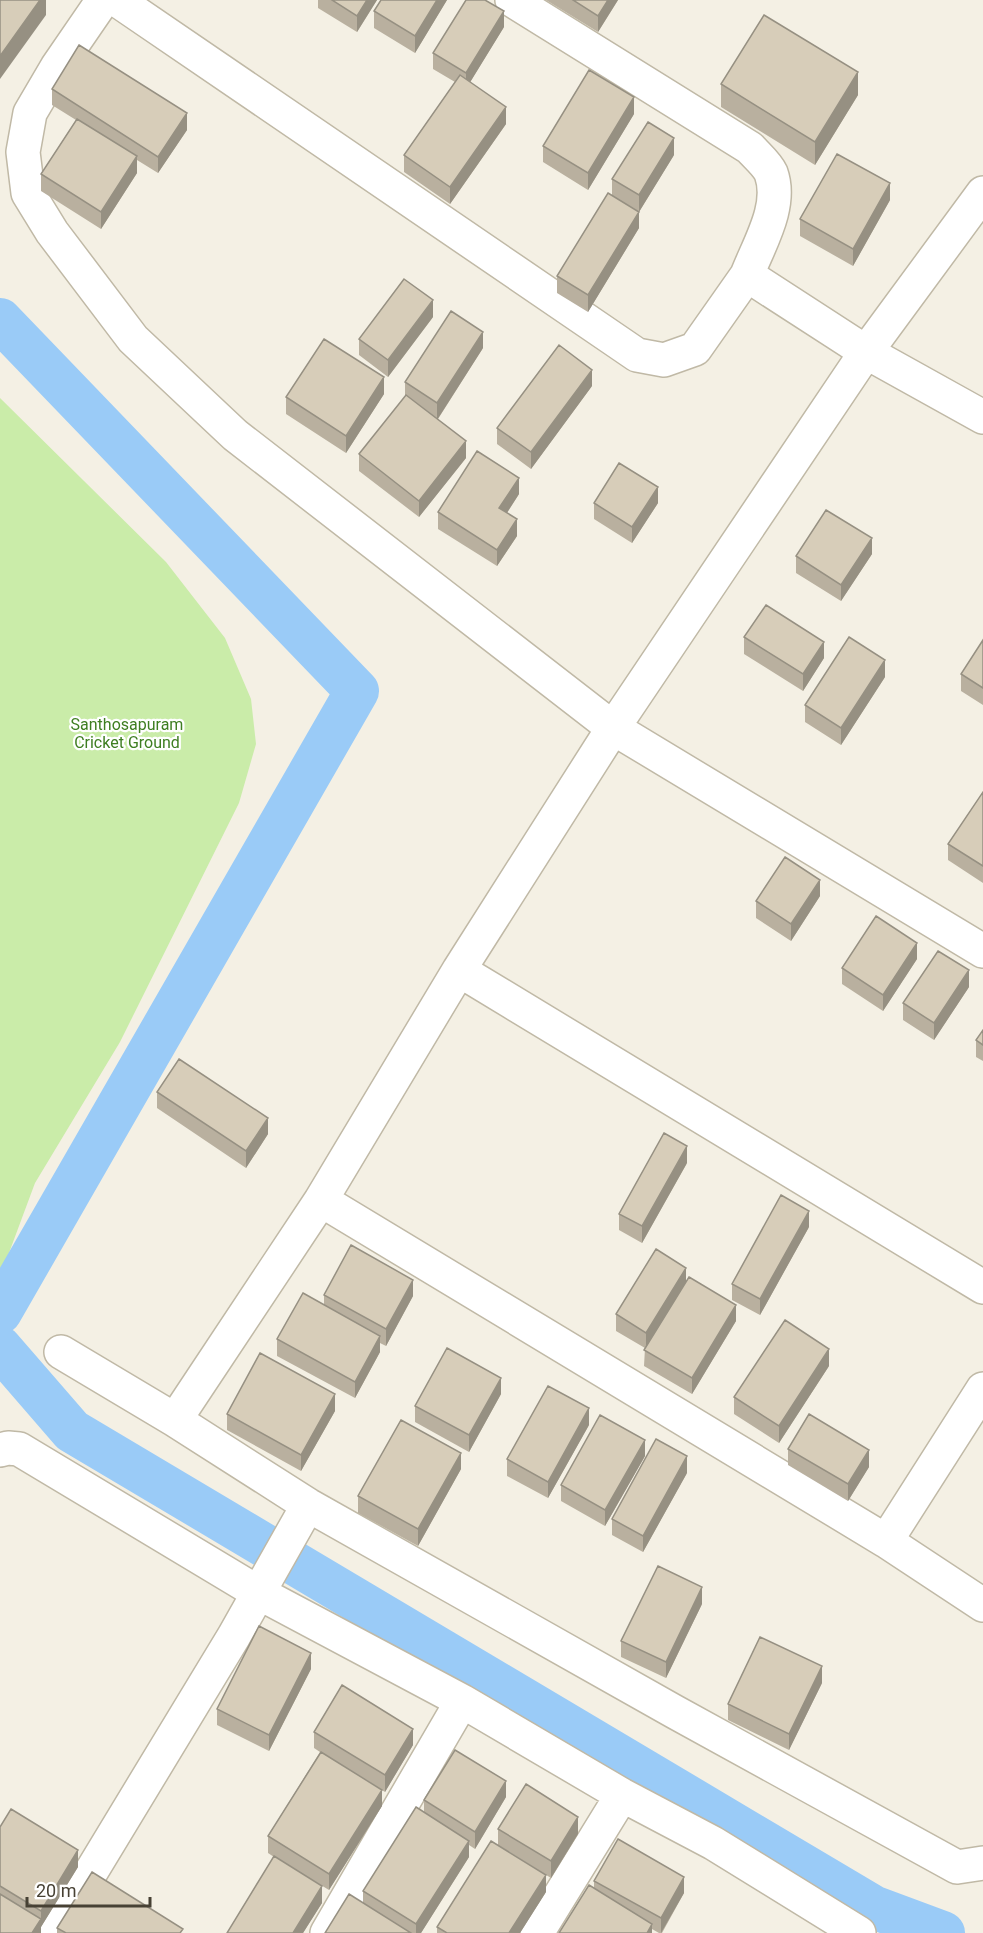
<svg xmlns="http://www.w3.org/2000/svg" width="983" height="1933" viewBox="0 0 983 1933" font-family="Roboto,sans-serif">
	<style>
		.green { fill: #caeca9 }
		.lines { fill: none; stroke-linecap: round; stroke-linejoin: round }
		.canal { stroke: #9acbf7; stroke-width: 44 }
		.minor-casing { stroke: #c0b9a6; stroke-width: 36 }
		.minor { stroke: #fff; stroke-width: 33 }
		.wall { fill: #b9b09f }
		.shaded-wall { fill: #969082 }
		.building { fill: #d7cdb9; stroke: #969082; stroke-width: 1.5 }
		.labels { text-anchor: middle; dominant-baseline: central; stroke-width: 4.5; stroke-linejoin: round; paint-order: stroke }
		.park-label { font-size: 16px; fill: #3e7e21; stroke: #fff }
	</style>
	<rect width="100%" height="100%" fill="#f4f0e4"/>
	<path class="green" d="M0,398l166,164 59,76 26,61 5,45 -17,59 -119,239 -85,141 -35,94z"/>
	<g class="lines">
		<path class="canal" d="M0,320l357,371 -357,621
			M0,1348l72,83 801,476 70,26"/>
		<g class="minor-casing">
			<path id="minor" d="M103,0l-46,67 -27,46 -7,39 5,41 24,39 81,107 102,96 378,293 370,223
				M117,0l520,355 27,5 31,-11 52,-74 119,77 117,65
				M512,0l238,148c6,7 17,16 21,25 12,33 -12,71 -24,102
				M983,193l-117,159 -253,376 -154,242 -138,230 565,341 97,64
				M459,970l524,317
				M61,1352l114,68 133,85 367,207 282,155 26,-4
				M175,1420l146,-220
				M0,1450l8,-2 11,1 240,144 203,108 160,94 91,48 146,90
				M886,1541l97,-152
				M54,1933l180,-297 74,-131
				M327,1933l135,-232
				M537,1933l85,-138"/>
		</g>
		<use href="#minor" class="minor"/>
	</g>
	<path class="wall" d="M318,0h59l-20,32 -39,-24z
		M381,0h66l-32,53 -41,-25v-17z
		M546,0h72l-20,32z
		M504,27l-34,55 36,42 -56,80 -46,-32v-17l51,-73 -22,-13v-16z
		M721,84l137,11 -43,70 -94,-58z
		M52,89l135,41 -29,43 -21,-13v13l-36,56 -60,-38v-17l35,-54 -24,-15z
		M634,114l-46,76 -45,-28v-16z
		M674,155l-35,57v16l-51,84 -31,-19v-17l55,-80v-17z
		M890,200l-37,66 -53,-30v-17z
		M433,317l-45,60 -29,-22v-16z
		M483,348l-45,71 28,39 -47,59 -60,-46v-17l46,-57v-15z
		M592,386l-61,83 -34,-25v-16z
		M384,394l-38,59 -60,-39v-17z
		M519,494l-12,19 10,23 -20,30 -59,-37v-17z
		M594,503h64l-26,40 -38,-24z
		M872,554l-31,47 -45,-28v-17z
		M744,637l80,21 -21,33 -59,-37z
		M983,640v65l-22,-14v-17z
		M885,677l-44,68 -36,-23v-17z
		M983,792v91l-35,-23v-16z
		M820,896l-29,45 -35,-23v-17z
		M917,959l-34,52 -41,-27v-16z
		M969,987l-35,53 -31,-20v-17z
		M983,1030v31l-7,-4v-17z
		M157,1092l111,42 -22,34 -89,-60z
		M687,1163l-45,80 -23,-13v-16z
		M809,1227l-49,88 -28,-15v-16z
		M686,1281l50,40 -44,73 -48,-28 1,-18 -29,-17v-17z
		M324,1295l89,1 -27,50 -6,-3v9l-25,46 -78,-42v-17l47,-34z
		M829,1366l-50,77 -45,-29v-17z
		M501,1394l-32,58 -54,-30v-16z
		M335,1411l-34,60 -74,-41v-16z
		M589,1425l-41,73 -41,-22v-17z
		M788,1449l81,18 -21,34 -60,-36z
		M645,1456l-40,70 -44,-25v-16z
		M461,1469l-43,77 -60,-33v-17z
		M687,1473l-44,79 -31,-17v-16z
		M702,1604l-36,74 -45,-21v-16z
		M311,1669l-42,82 -52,-26v-16z
		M822,1683l-33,67 -61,-30v-16z
		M314,1732l99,13 -28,47 -20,-13 17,27 -53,84 -41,-25 34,38 -19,30h-76l47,-76 -6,-4v-17l52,-84 -6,-4z
		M506,1797l-31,52 -6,-4v12l-48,76h-96l38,-30v-12l61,-79v-12z
		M0,1827l78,40 -37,60v6h-41z
		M498,1829l80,5 -27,44 -53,-33z
		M594,1881l90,12 -22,40h-3l-7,-4v4l-58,-44z
		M546,1892l-26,41h-83v-6z
		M57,1928l126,5h-126z"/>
	<path class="shaded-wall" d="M40,0h6v15l-46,64v-23z
		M367,0h10l-20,32v-16z
		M437,0h10l-32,53v-17z
		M608,0h10l-20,32v-16z
		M504,11v16l-38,62v-16z
		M858,72v23l-43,70v-23z
		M634,97v17l-46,76v-17z
		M506,107v17l-56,80v-17z
		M187,113v17l-29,43v-16z
		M674,138v17l-35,57v16l-51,84v-17l51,-83v-17z
		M137,156v17l-36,56v-17z
		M890,183v17l-37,66v-17z
		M433,300v17l-45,60v-17z
		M483,332v16l-46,72v-17z
		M592,370v16l-61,83v-17z
		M384,377v17l-38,59v-17z
		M466,441v17l-47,59v-16z
		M519,478v16l-20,31v-17z
		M658,487v16l-26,40v-16z
		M517,519v17l-20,30v-16z
		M872,538v16l-31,47v-16z
		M824,642v16l-21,33v-17z
		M885,660v17l-44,68v-17z
		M820,880v16l-29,45v-17z
		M917,943v16l-34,52v-16z
		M969,970v17l-35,53v-17z
		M268,1118v16l-22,34v-17z
		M687,1146v17l-45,80v-17z
		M809,1211v16l-49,88v-16z
		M686,1268v16l-40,65v-16z
		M413,1280v16l-27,50v-17z
		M736,1305v16l-44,73v-16z
		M380,1336v16l-25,46v-16z
		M829,1349v17l-50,77v-17z
		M501,1378v16l-32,58v-17z
		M335,1394v17l-34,60v-16z
		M589,1408v17l-41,73v-16z
		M645,1440v16l-40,70v-16z
		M869,1450v17l-21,34v-17z
		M461,1453v16l-43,77v-17z
		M687,1456v17l-44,79v-16z
		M702,1587v17l-36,74v-16z
		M311,1653v16l-42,82v-16z
		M822,1666v17l-33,67v-16z
		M413,1729v16l-28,47v-17z
		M506,1781v16l-31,52v-17z
		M382,1790v16l-53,84v-16z
		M578,1817v17l-27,44v-17z
		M469,1841v16l-48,76h-5v-9z
		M78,1850v17l-37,60v-16z
		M546,1875v17l-26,41h-11z
		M684,1877v16l-23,40v-15z
		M322,1886v17l-19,30h-10z
		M41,1919v14h-9z
		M652,1924v9h-5z"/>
	<path class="building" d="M0,0h40l-40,56z
		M332,0h35l-10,16z
		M381,0h56l-22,36 -41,-25z
		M466,0h19l19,11 -38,62 -33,-20z
		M573,0h35l-10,16z
		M764,15l94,57 -43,70 -94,-58z
		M79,45l108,68 -29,44 -106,-68z
		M589,70l45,27 -46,76 -45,-27z
		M460,75l46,32 -56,80 -46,-32z
		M77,119l60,37 -36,56 -60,-38z
		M648,122l26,16 -35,57 -27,-16z
		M837,154l53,29 -37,66 -53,-30z
		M608,193l31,19 -51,83 -31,-19z
		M404,279l29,21 -45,60 -29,-21z
		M451,311l32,21 -46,71 -32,-21z
		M324,339l60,38 -38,59 -60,-39z
		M559,345l33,25 -61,82 -34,-24z
		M406,395l60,46 -47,60 -60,-47z
		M477,451l42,27 -20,30 18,11 -20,31 -59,-38z
		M619,463l39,24 -26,40 -38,-24z
		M826,510l46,28 -31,47 -45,-29z
		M766,605l58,37 -21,32 -59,-37z
		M849,637l36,23 -44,68 -36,-23z
		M983,640v48l-22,-14z
		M983,792v74l-35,-22z
		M785,857l35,23 -29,44 -35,-23z
		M876,916l41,27 -34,52 -41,-27z
		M938,951l31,19 -35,53 -31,-20z
		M983,1030v15l-7,-5z
		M179,1059l89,59 -22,33 -89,-59z
		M664,1133l23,13 -45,80 -23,-12z
		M781,1195l28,16 -49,88 -28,-15z
		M351,1245l62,35 -27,49 -62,-34z
		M656,1249l30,19 -40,65 -30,-19z
		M689,1277l47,28 -44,73 -48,-28z
		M303,1293l77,43 -25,46 -78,-43z
		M785,1320l44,29 -50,77 -45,-29z
		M447,1348l54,30 -32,57 -54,-29z
		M260,1353l75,41 -34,61 -74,-41z
		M548,1386l41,22 -41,74 -41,-23z
		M809,1414l60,36 -21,34 -60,-35z
		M600,1415l45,25 -40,70 -44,-25z
		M401,1420l60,33 -43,76 -60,-33z
		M656,1439l31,17 -44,80 -31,-17z
		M658,1566l44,21 -36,75 -45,-21z
		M259,1626l52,27 -42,82 -52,-26z
		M760,1637l62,29 -33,68 -61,-30z
		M342,1685l71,44 -28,46 -71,-43z
		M455,1750l51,31 -31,51 -51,-32z
		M321,1752l61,38 -53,84 -61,-38z
		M526,1784l52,33 -27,44 -53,-32z
		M416,1807l53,34 -53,83 -53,-33z
		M11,1809l67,41 -37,61 -41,-25v-59z
		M618,1839l66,38 -23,41 -67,-37z
		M491,1841l55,34 -37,58h-62l-10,-6z
		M274,1856l48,30 -29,47h-66z
		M92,1872l91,57 -3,4h-114l-9,-5z
		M589,1885l63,39 -5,9h-88z
		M0,1894l41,25 -9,14h-32z
		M349,1894l62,39h-86z"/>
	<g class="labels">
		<g class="park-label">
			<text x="127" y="724">Santhosapuram<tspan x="127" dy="18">Cricket Ground</tspan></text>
		</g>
	</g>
	<path d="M27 1897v9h123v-9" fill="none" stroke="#474134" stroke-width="3"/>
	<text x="36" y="1897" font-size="18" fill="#474134" stroke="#ffffff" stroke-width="4.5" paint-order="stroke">20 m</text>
</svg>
